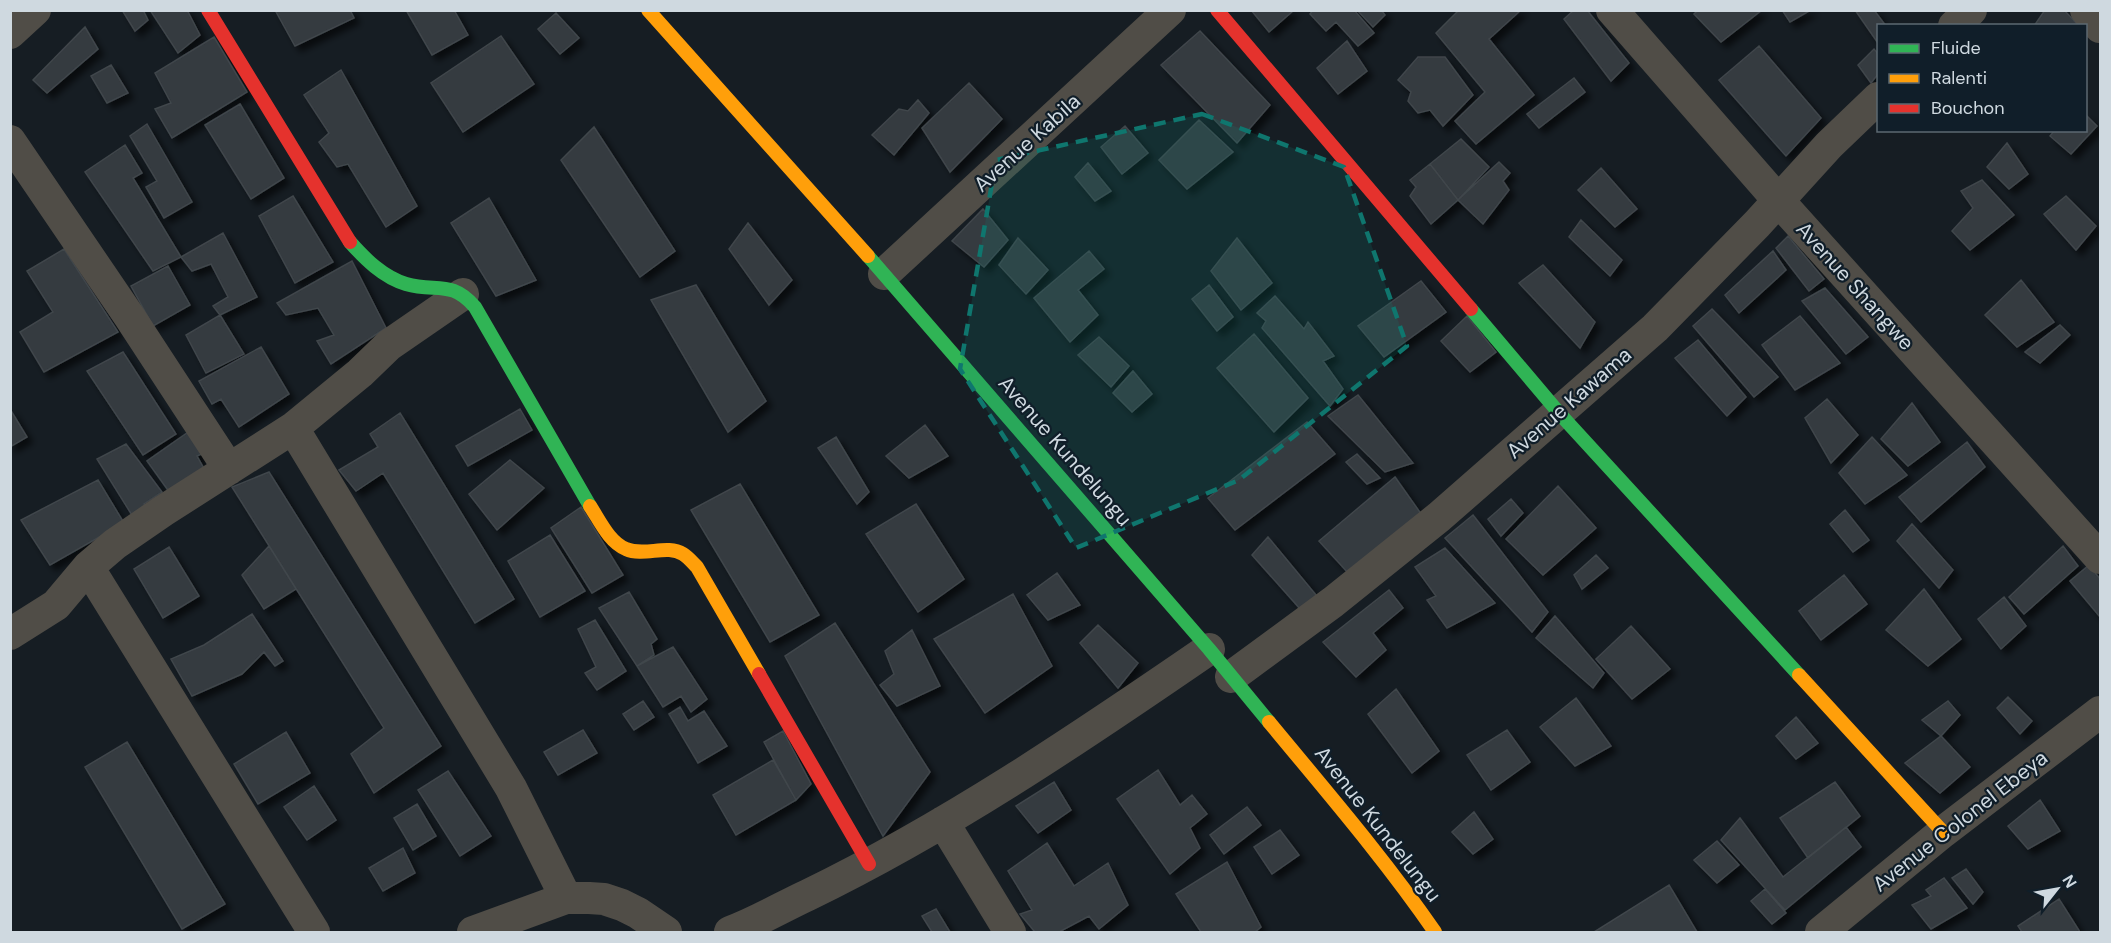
<svg xmlns="http://www.w3.org/2000/svg" width="2111" height="943" viewBox="0 0 2111 943" font-family="'DM Sans',sans-serif">
	<style>
		.building { fill: #343a3f; stroke: #40464b; stroke-width: 1.5; filter: url(#shadow) }
		.lines { fill: none; stroke-linecap: round; stroke-linejoin: round }
		.street { stroke: #504d47; stroke-width: 32 }
		.fast { stroke: #30b455; stroke-width: 14 }
		.slow { stroke: #ff9f0a; stroke-width: 14 }
		.jam { stroke: #e5322d; stroke-width: 14 }
		.marked { fill: #0f766e; fill-opacity: 0.2; stroke: #0f766e; stroke-width: 4.5; stroke-dasharray: 12 8; stroke-linejoin: round }
		.labels { text-anchor: middle; dominant-baseline: central; stroke-width: 4.5; stroke-linejoin: round; paint-order: stroke }
		.street-label { font-size: 21px; fill: #cfd9e0; stroke: #101e29 }
	</style>
	<defs>
		<filter id="shadow"><feDropShadow dx="5.5" dy="5.5" stdDeviation="3" flood-color="#0009"/></filter>
	</defs>
	<rect width="100%" height="100%" fill="#161d23"/>
	<path class="building" d="M122,10h21l5,10 -13,11z
		M150,10h37l13,25 -22,18z
		M275,10h75l4,8 -59,28z
		M406,10h48l14,25 -36,20z
		M1251,10h43l-25,22z
		M1313,10h41l20,23 -16,13 -22,-24 -10,9 -16,-17z
		M1357,10h24l4,5 -12,12z
		M1459,10h62l-32,29 45,56 -58,49 -21,-23 30,-29 -49,-59z
		M1574,10h13l42,53 -18,18 -47,-62z
		M1698,10h64l-41,32 -27,-28z
		M1782,10h29l-21,12z
		M1855,10h19l12,16h-8v17z
		M2045,10h19l15,16h-45z
		M556,13l23,25 -19,16 -22,-25z
		M85,27l13,22 -51,44 -14,-13z
		M1200,31l70,74 -33,38 -76,-78z
		M501,36l33,48 -71,48 -32,-49z
		M214,37l33,55 -75,46 -17,-29 16,-6 -16,-30z
		M1347,41l20,30 -29,23 -21,-26z
		M1759,46l62,72 -35,38 -67,-76z
		M1874,49l4,5v20l-7,9 -13,-18z
		M1418,57h27l28,38 -30,31 -13,-16 -12,3 -10,-12 3,-9 -13,-12z
		M111,65l17,28 -21,10 -16,-27z
		M341,70l76,136 -31,21 -38,-63 -11,3 -18,-25 10,-9 -25,-38z
		M1574,78l11,14 -46,36 -12,-14z
		M969,83l33,36 -52,53 -28,-44z
		M918,100l11,13 -35,42 -22,-20 27,-26 9,2z
		M240,104l44,74 -33,21 -46,-74z
		M2086,115l11,11 -26,28 -21,-18 5,-6h31z
		M1199,120l34,32 -46,37 -28,-29z
		M147,124l45,78 -28,16 -18,-31 11,-6 -27,-45z
		M1125,126l23,27 -26,21 -21,-27z
		M594,127l81,124 -35,26 -79,-117z
		M1461,139l28,28 -31,33 -28,-36z
		M2007,143l21,31 -19,15 -22,-22z
		M125,145l17,28 -9,5 48,79 -28,14 -68,-99z
		M1499,162l11,11 -7,8 6,9 -26,34 -25,-24z
		M1088,163l23,28 -16,10 -20,-24z
		M1430,164l28,36 -27,24 -21,-28 6,-9 -6,-7z
		M1601,168l36,41 -22,18 -37,-37z
		M1982,180l32,35 -44,35 -18,-19 21,-23 -12,-17z
		M293,196l40,66 -38,21 -36,-67z
		M2066,196l30,30 -20,24 -32,-36z
		M489,198l47,82 -40,16 -45,-73z
		M983,209l25,31 -24,27 -32,-26z
		M1581,220l41,40 -12,16 -41,-39z
		M748,223l44,57 -23,25 -40,-56z
		M223,233l34,64 -37,18 -7,-9 15,-9 -17,-33 -19,7 -11,-14z
		M1788,236l36,43 -15,12 -33,-43z
		M1018,238l30,32 -22,24 -27,-29z
		M1237,238l35,45 -31,27 -30,-39z
		M64,249l54,83 -74,40 -24,-40 33,-20 -26,-41z
		M1089,251l15,18 -26,21 20,25 -28,27 -36,-44z
		M1773,251l13,19 -47,43 -14,-18z
		M352,261l34,67 -55,36 -14,-23 17,-6 -16,-27 -32,7 -9,-12z
		M1543,265l52,57 -15,26 -61,-65z
		M168,266l22,39 -37,21 -22,-40z
		M2021,280l33,42 -37,25 -32,-32z
		M1421,281l25,31 -62,45 -26,-31z
		M696,285l70,116 -38,31 -77,-132z
		M1209,285l24,32 -16,14 -25,-32z
		M1825,288l43,49 -22,17 -44,-53z
		M1275,296l29,33 4,-7 26,34 -11,5 20,28 -13,17 -68,-78 4,-7 -9,-8z
		M1712,309l66,68 -24,20 -61,-71z
		M220,315l24,39 -38,19 -20,-38z
		M1467,316l29,36 -26,20 -29,-31z
		M1800,316l40,47 -45,27 -33,-45z
		M2060,325l10,10 -30,28 -15,-11z
		M1254,334l54,64 -34,34 -57,-64z
		M1099,337l30,29 -18,21 -33,-32z
		M1698,340l48,57 -19,19 -52,-58z
		M261,347l28,47 -50,33 -18,-28 -9,5 -13,-23z
		M123,352l53,82 -33,21 -56,-84z
		M1133,371l19,23 -20,18 -19,-19z
		M1358,395l55,68 -28,9 -57,-56z
		M1827,399l31,36 -27,28 -26,-45z
		M1912,403l28,39 -32,24 -27,-27z
		M10,409l17,28 -17,10z
		M520,409l12,21 -64,36 -12,-20z
		M400,413l114,186 -39,24 -92,-150 -27,18 -17,-21 39,-23 -8,-13z
		M1307,422l28,32 -100,76 -27,-32z
		M925,425l23,31 -39,22 -23,-22z
		M194,428l14,23 -11,5 10,18 -37,19 -23,-32z
		M836,437l33,55 -12,12 -39,-56z
		M1872,437l35,38 -42,29 -26,-31z
		M1967,442l18,25 -64,55 -22,-25z
		M126,444l36,48 -18,12 5,9 -14,7 -38,-61z
		M1357,454l23,24 -13,6 -21,-22z
		M510,460l34,28 -47,42 -28,-36z
		M269,472l172,274 -67,47 -23,-39 33,-26 -152,-241z
		M1395,477l29,41 -74,57 -31,-34z
		M98,480l26,43 -74,42 -29,-45z
		M740,484l79,131 -49,27 -79,-132z
		M1558,486l38,42 -53,47 -37,-36z
		M1511,499l12,14 -22,23 -13,-17z
		M916,504l48,75 -46,33 -52,-78z
		M581,507l42,68 -31,18 -41,-65z
		M1845,510l24,30 -16,12 -23,-28z
		M1473,515l75,97 -16,20 -87,-94z
		M1912,524l41,46 -14,18 -42,-47z
		M550,535l35,56 -45,26 -32,-56z
		M1268,537l48,58 -14,16 -50,-56z
		M269,546l27,43 -32,20 -22,-34z
		M2063,546l15,20 -54,48 -15,-17z
		M169,547l30,49 -36,22 -29,-49z
		M1445,548l50,55 -48,25 -20,-28 9,-4 -21,-29z
		M1596,555l12,13 -26,21 -8,-14z
		M2089,565l11,14v38l-30,-36z
		M1057,573l23,32 -32,15 -21,-25z
		M1844,575l23,29 -46,36 -22,-29z
		M1924,589l37,50 -33,27 -42,-36z
		M1389,590l14,18 -30,25 13,17 -30,27 -33,-35z
		M629,592l28,47 -6,5 3,11 -17,11 -38,-58z
		M1013,594l39,72 -67,47 -51,-74z
		M2004,597l22,29 -25,23 -23,-30z
		M252,614l31,47 -8,5 -11,-14 -22,22 -50,22 -21,-37 33,-14z
		M1555,616l49,57 -11,15 -57,-50z
		M595,620l31,51 -29,19 -12,-17 11,-6 -18,-38z
		M835,623l95,149 -47,64 -98,-180z
		M1098,625l40,38 -20,25 -38,-45z
		M1631,626l39,43 -38,30 -36,-40z
		M912,630l28,56 -43,20 -17,-21 14,-11 -9,-23z
		M673,647l34,52 -16,13 -10,-16 -18,11 -26,-41z
		M1396,689l43,62 -27,22 -44,-59z
		M2008,697l24,24 -12,13 -23,-26z
		M1576,698l35,48 -36,20 -35,-39z
		M643,701l11,16 -20,13 -11,-16z
		M1948,701l12,14 -19,21 -19,-16z
		M680,707l8,14 16,-10 23,35 -29,17 -29,-49z
		M1796,717l22,26 -22,16 -20,-23z
		M583,730l14,23 -39,22 -14,-23z
		M1507,730l23,32 -39,28 -24,-35z
		M783,731l28,53 -15,16 -32,-58z
		M286,732l24,41 -52,31 -24,-40z
		M1941,736l29,31 -30,26 -35,-30z
		M127,742l98,162 -43,25 -97,-162z
		M773,760l23,40 -60,35 -23,-40z
		M1158,770l22,35 12,-10 15,19 -17,14 10,20 -30,26 -53,-75z
		M448,771l43,65 -31,20 -42,-66z
		M1054,782l17,28 -33,23 -22,-27z
		M1835,782l25,34 -52,42 -28,-40z
		M314,786l22,34 -29,20 -23,-33z
		M2040,800l20,31 -32,18 -20,-23z
		M417,804l19,32 -23,14 -19,-32z
		M1247,807l14,18 -37,29 -14,-19z
		M1474,812l19,27 -20,15 -21,-22z
		M1740,818l43,59 63,-50 15,20 -76,63 -64,-70z
		M1280,830l19,25 -27,19 -18,-27z
		M1717,841l22,24 -22,18 -23,-23z
		M1047,843l27,43 34,-23 20,42 -29,24 -10,-13 -30,16h-24l-15,-18 12,-4 -24,-39z
		M403,848l12,25 -32,18 -14,-23z
		M1227,862l34,65 -6,5h-54l-25,-38z
		M1966,869l17,23 -10,12 -21,-26z
		M1944,878l23,30 -36,21 -19,-24 19,-9 -5,-6z
		M1669,885l28,47h-103z
		M1765,889l21,24 -14,11 -21,-23z
		M2059,899l21,33h-58l-4,-6z
		M936,909l14,23h-18l-10,-16z"/>
	<g class="lines">
		<path class="street" d="M1612,10l166,190 322,358
			M2086,10l14,17
			M1954,26l17,-16
			M10,33l25,-23
			M10,141l119,175 100,153
			M884,274l286,-264
			M293,428l218,360 55,110
			M88,567l226,365
			M10,634l46,-29 32,-38 27,-23 48,-33 130,-83 67,-55 29,-28 74,-51
			M1231,677l102,-75 106,-85 216,-189 102,-104 72,-79 49,-47
			M943,822l67,110
			M473,932l93,-34h23l15,1 18,6 16,8 28,19
			M730,932c27,-10 52,-25 78,-37 140,-68 273,-158 401,-246
			M1821,932l122,-100 157,-120"/>
		<path class="fast" d="M350,242c15,17 33,35 56,42 30,9 45,-5 69,23l115,199
			M868,256l341,393 60,73
			M1471,309l88,104 240,262"/>
		<path class="slow" d="M648,10l220,246
			M590,506c10,15 19,36 36,43 18,8 41,-5 57,5 5,3 10,9 14,13l62,107
			M1799,675l144,157
			M1269,722c57,69 115,136 166,210"/>
		<path class="jam" d="M208,10l142,232
			M1217,10l254,299
			M759,674l110,190"/>
	</g>
	<path class="marked" d="M1202,114l142,53 63,179 -168,134 -163,68 -116,-179 36,-209z"/>
	<g class="labels">
		<g class="street-label">
			<text transform="translate(1027 143) rotate(-42)">Avenue Kabila</text>
			<text transform="translate(1855 286) rotate(48)">Avenue Shangwe</text>
			<text transform="translate(1569 403) rotate(-41)">Avenue Kawama</text>
			<text transform="translate(1065 451) rotate(49)">Avenue Kundelungu</text>
			<text transform="translate(1960 821) rotate(-38)">Avenue Colonel Ebeya</text>
			<text transform="translate(1378 824) rotate(52)">Avenue Kundelungu</text>
		</g>
	</g>
	<rect width="2111" height="943" fill="none" stroke="#cfd9e0" stroke-width="24"/>
	<rect x="1877" y="24" width="210" height="108" fill="#101e29" stroke="#5c6972" stroke-width="1.5"/>
	<rect x="1889" y="44" width="30" height="9" fill="#30b455" stroke="#5c6972" stroke-width="1.5"/>
	<text x="1931" y="54" font-size="18" fill="#cfd9e0">Fluide</text>
	<rect x="1889" y="74" width="30" height="9" fill="#ff9f0a" stroke="#5c6972" stroke-width="1.5"/>
	<text x="1931" y="84" font-size="18" fill="#cfd9e0">Ralenti</text>
	<rect x="1889" y="104" width="30" height="9" fill="#e5322d" stroke="#5c6972" stroke-width="1.5"/>
	<text x="1931" y="114" font-size="18" fill="#cfd9e0">Bouchon</text>
	<g transform="translate(2057 889) rotate(59)" stroke="#101e29" stroke-width="4.5" paint-order="stroke">
	<path d="M0-4.5L10 22L0 15L-10 22Z" fill="#cfd9e0"/>
	<text y="-9" font-size="16" font-weight="bold" text-anchor="middle" fill="#cfd9e0">N</text>
	</g>
</svg>
